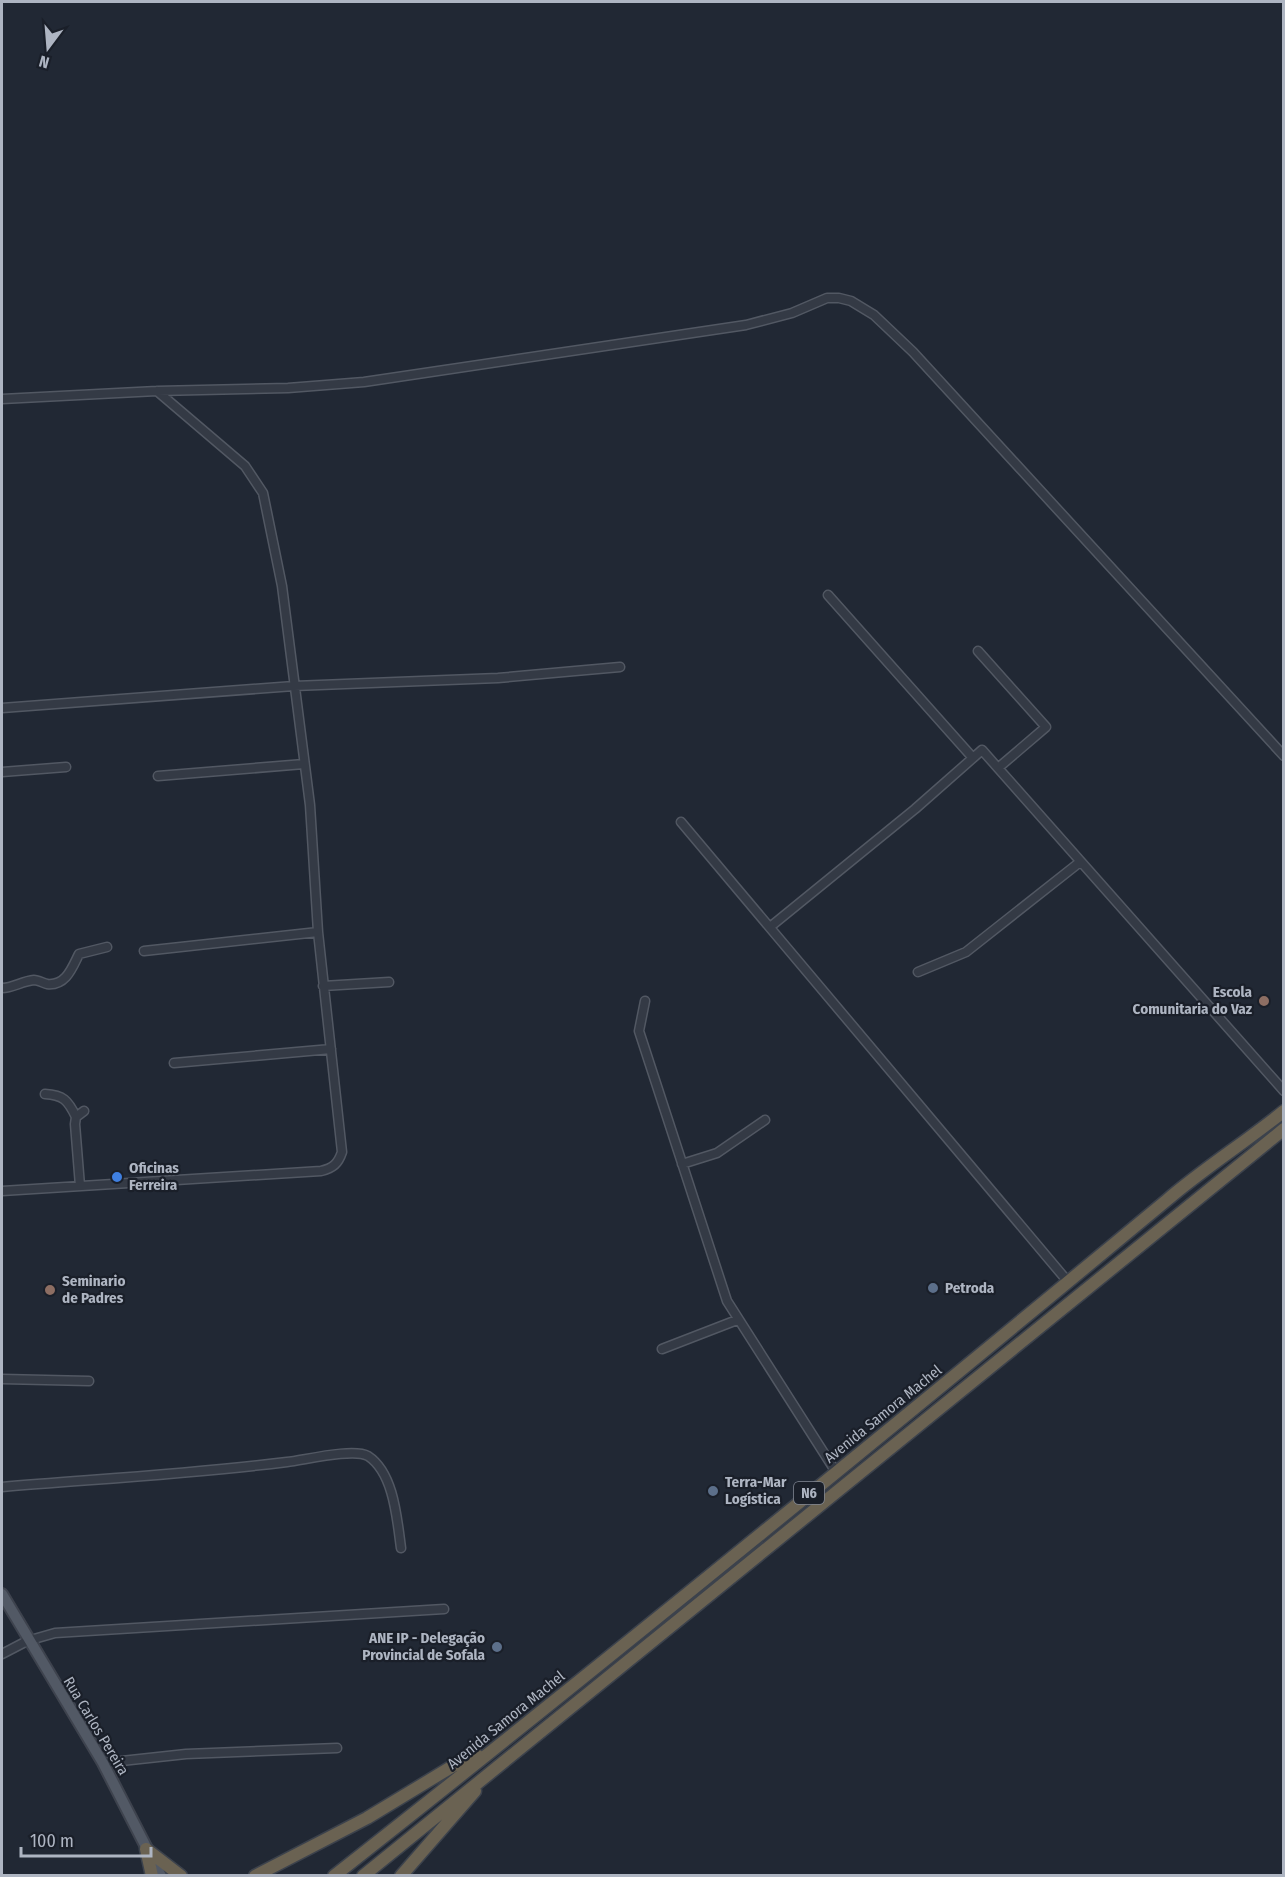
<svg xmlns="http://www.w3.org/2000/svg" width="1285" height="1877" viewBox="0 0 1285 1877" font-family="'Fira Sans Condensed',sans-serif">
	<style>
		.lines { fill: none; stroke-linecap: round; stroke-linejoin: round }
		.minor-casing { stroke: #525863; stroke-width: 11 }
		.major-casing { stroke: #3e434e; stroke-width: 14 }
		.highway-casing { stroke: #3c424c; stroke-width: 15 }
		.minor { stroke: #343a45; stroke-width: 8 }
		.major { stroke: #525965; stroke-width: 10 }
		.highway { stroke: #6a6252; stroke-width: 12 }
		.education-dot { fill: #8d6e63; stroke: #1a1f29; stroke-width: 2 }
		.shop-dot { fill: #3f7fe0; stroke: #1a1f29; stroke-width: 2 }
		.service-dot { fill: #5c6f8a; stroke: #1a1f29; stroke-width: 2 }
		.labels { text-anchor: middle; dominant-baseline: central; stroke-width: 4.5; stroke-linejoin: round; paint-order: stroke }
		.shield { fill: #1a1f29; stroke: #828894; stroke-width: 1.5 }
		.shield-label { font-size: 14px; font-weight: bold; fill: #aeb5c2 }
		.poi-label { font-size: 15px; font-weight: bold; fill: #aeb5c2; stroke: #1a1f29; text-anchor: start }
		.street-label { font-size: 15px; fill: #aeb5c2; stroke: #1a1f29 }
	</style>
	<rect width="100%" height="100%" fill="#212834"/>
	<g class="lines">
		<g class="minor-casing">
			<path id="minor" d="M2,399l155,-8 131,-3 76,-6 382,-57 46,-12 35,-15h12l12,3 23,14 39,37 371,404
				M828,595l145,163
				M978,651l68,76 -48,41
				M2,708l292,-22 204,-8 122,-11
				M2,772l64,-5
				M158,776l146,-12
				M681,822l388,461
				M770,927l145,-118 67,-59 302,341
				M144,951l174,-19
				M918,972l48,-20 114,-90
				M323,986l66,-4
				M2,988c11,0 20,-7 32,-8 4,0 9,3 13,4 19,2 25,-16 32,-30l28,-7
				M645,1001l-6,30 88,270 109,171
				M174,1063l157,-14
				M45,1094c18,1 23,6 31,23
				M682,1164l35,-11 48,-33
				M80,1186l-5,-62 1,-7 8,-6
				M2,1191l319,-20c12,-3 17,-7 21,-19l-24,-220 -8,-127 -28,-219 -19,-93 -18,-27 -88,-75
				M662,1349l75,-29
				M2,1379l87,2
				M2,1487c95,-8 190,-13 285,-25 18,-2 66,-14 81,-6 26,17 29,63 33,92
				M2,1654l25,-13 28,-8 389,-24
				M103,1763l83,-9 151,-6"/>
		</g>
		<g class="major-casing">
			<path id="major" d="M2,1594l101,169 58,113"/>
		</g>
		<g class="highway-casing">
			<path id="highway" d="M146,1849l35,27
				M146,1849l6,27
				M255,1876l112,-58 86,-52 25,-10
				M334,1876c281,-221 558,-448 833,-676 37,-32 79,-58 117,-89
				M363,1876l921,-747
				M401,1876l74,-85"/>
		</g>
		<use href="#minor" class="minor"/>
		<use href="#major" class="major"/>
		<use href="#highway" class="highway"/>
	</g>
	<g class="education-dot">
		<circle cx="1264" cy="1001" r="6"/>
		<circle cx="50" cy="1290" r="6"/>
	</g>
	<circle class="shop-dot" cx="117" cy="1177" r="6"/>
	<g class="service-dot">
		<circle cx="933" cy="1288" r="6"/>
		<circle cx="713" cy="1491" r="6"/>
		<circle cx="497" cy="1647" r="6"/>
	</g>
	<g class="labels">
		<rect class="shield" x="794" y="1482" width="30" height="22" rx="4.5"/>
		<g class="shield-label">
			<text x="809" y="1493">N6</text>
		</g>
		<g class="poi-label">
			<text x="1252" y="992" text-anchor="end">Escola<tspan x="1252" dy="17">Comunitaria do Vaz</tspan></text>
			<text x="129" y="1168">Oficinas<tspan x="129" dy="17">Ferreira</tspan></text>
			<text x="62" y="1281">Seminario<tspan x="62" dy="17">de Padres</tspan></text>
			<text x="945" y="1288">Petroda</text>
			<text x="725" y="1482">Terra-Mar<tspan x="725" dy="17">Logística</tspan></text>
			<text x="485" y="1638" text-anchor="end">ANE IP - Delegação<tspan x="485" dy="17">Provincial de Sofala</tspan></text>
		</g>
		<g class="street-label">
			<text transform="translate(883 1414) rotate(-39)">Avenida Samora Machel</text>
			<text transform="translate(506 1720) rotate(-39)">Avenida Samora Machel</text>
			<text transform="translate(96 1726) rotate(59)">Rua Carlos Pereira</text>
		</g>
	</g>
	<rect width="1285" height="1877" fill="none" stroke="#aeb5c2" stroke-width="6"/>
	<g transform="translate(48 48) rotate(196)" stroke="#1a1f29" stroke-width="4.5" paint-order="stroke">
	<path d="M0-4.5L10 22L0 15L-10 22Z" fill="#aeb5c2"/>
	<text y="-9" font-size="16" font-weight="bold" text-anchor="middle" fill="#aeb5c2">N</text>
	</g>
	<path d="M21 1847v9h130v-9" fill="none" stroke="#aeb5c2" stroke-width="3"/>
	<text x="30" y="1847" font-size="18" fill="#aeb5c2" stroke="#1a1f29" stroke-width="4.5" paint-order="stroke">100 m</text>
</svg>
